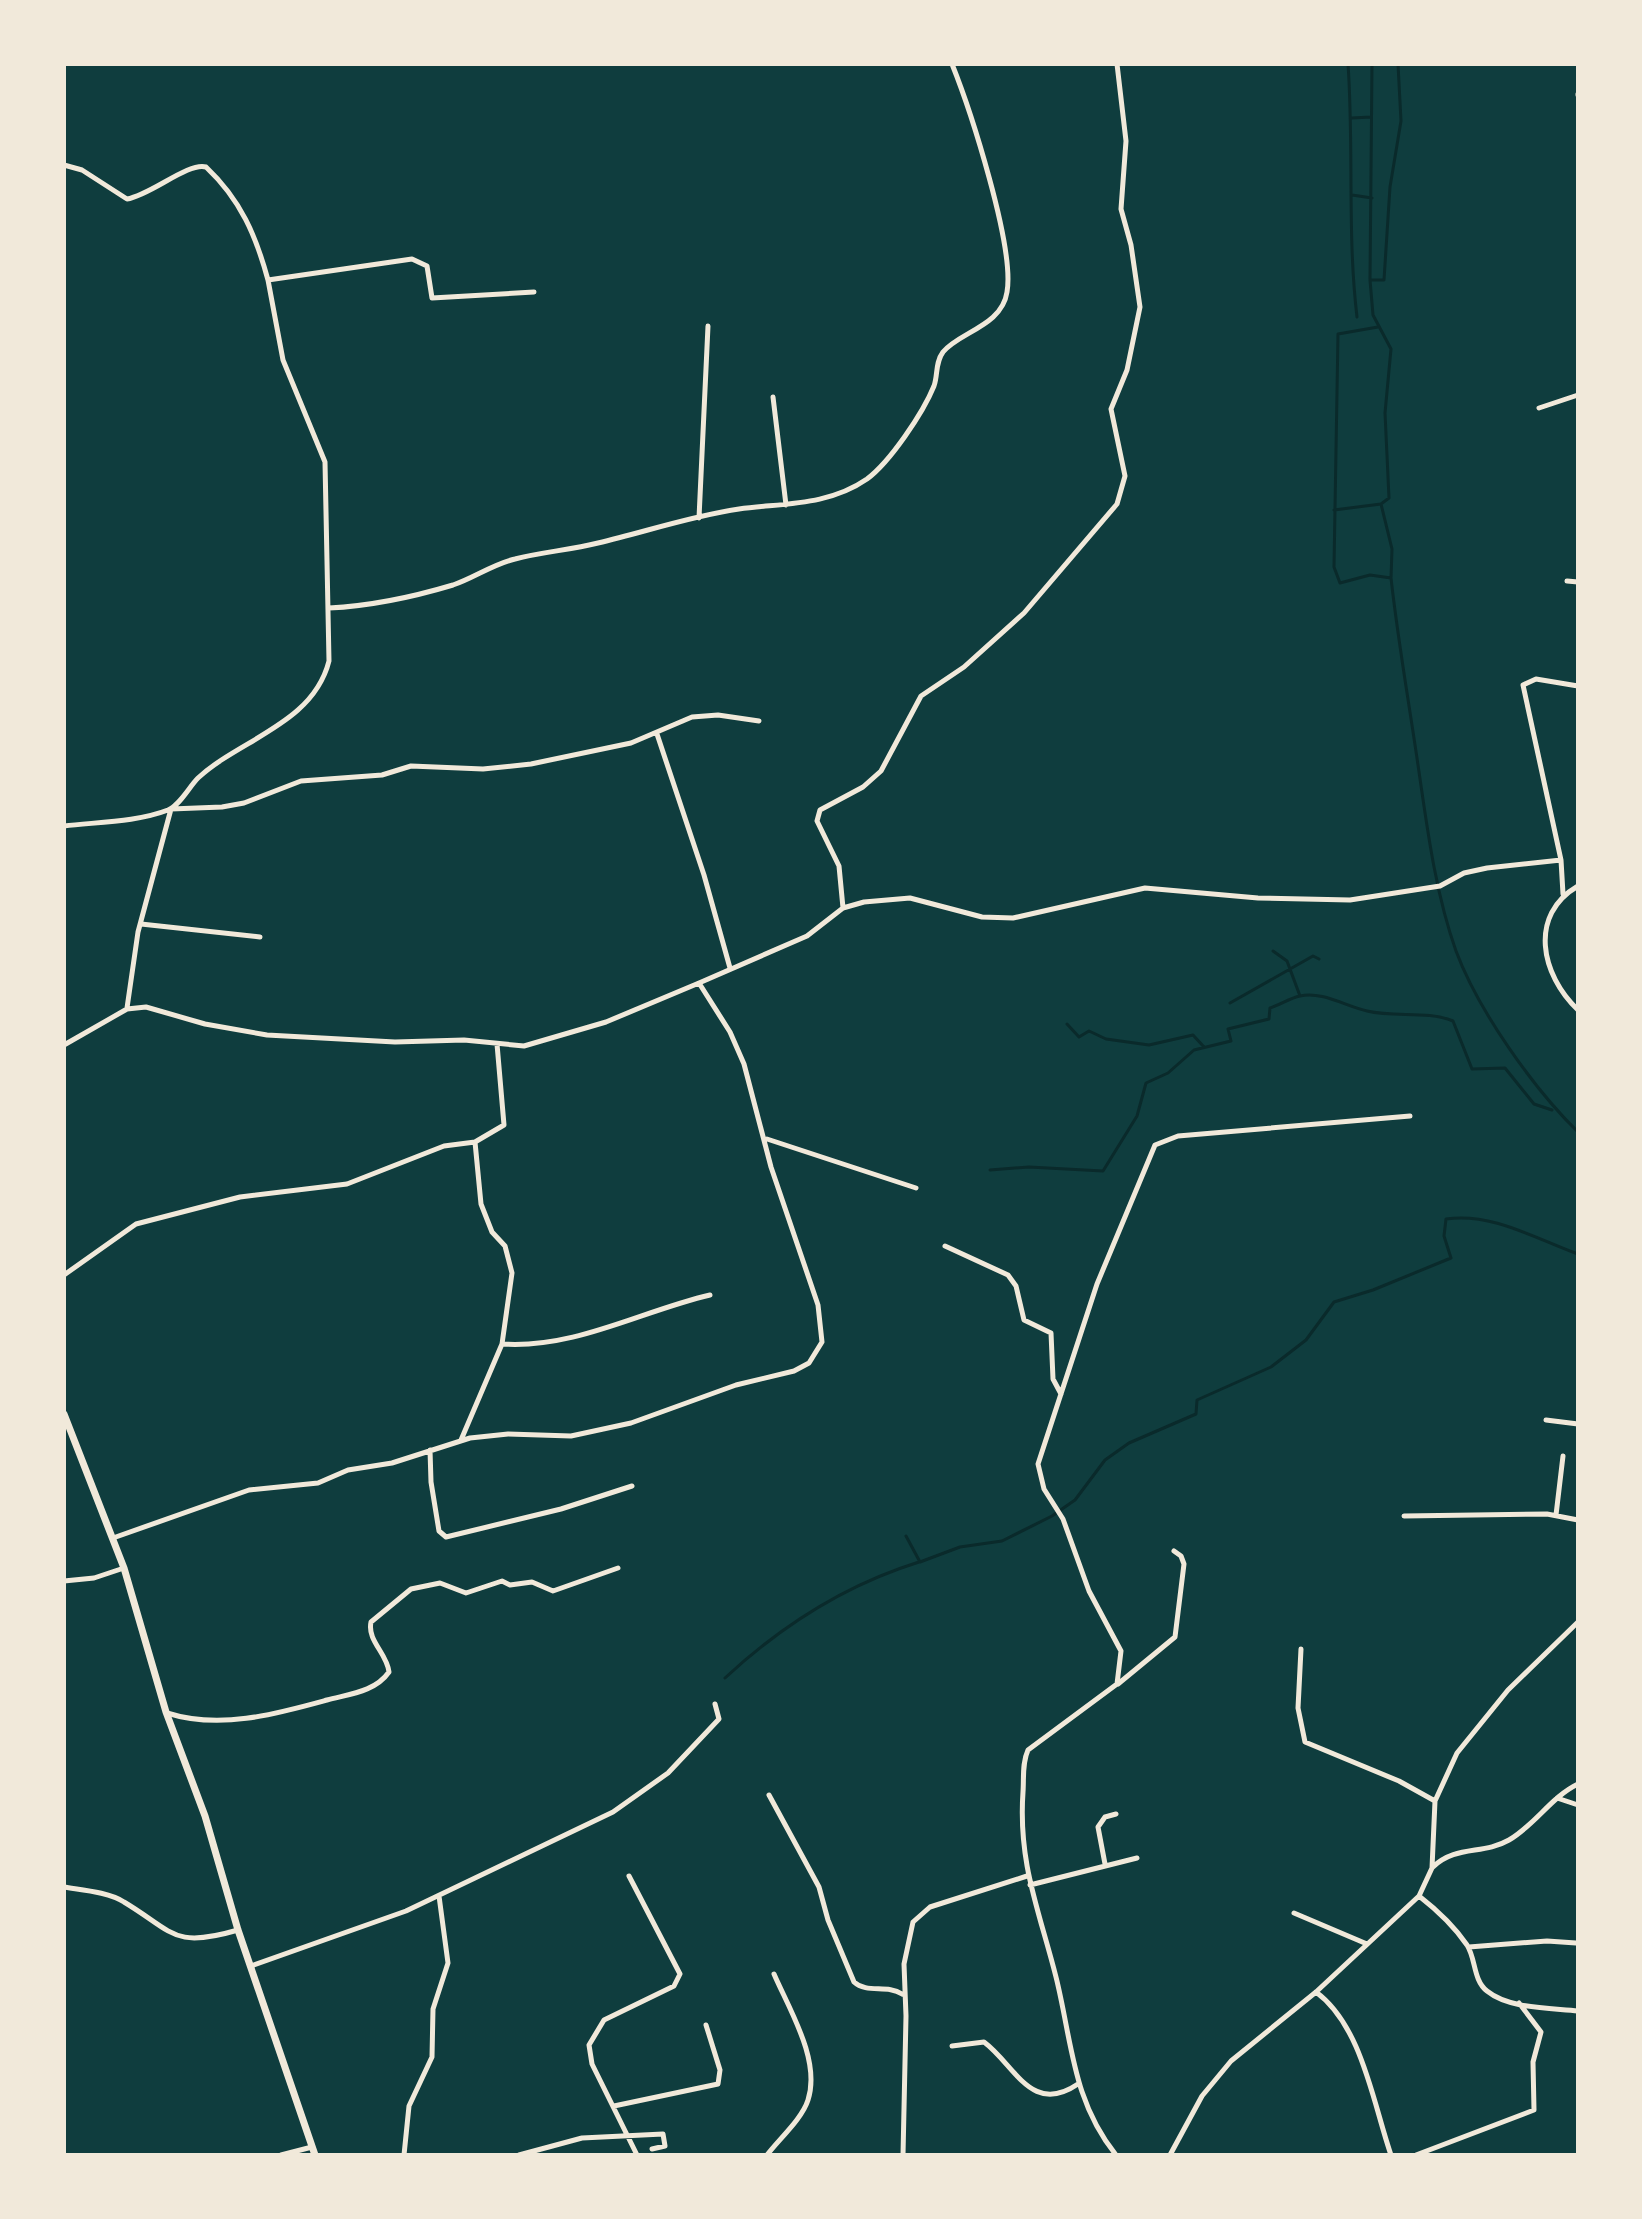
<svg xmlns="http://www.w3.org/2000/svg" width="1642" height="2219" viewBox="0 0 1642 2219" font-family="Commissioner,sans-serif">
	<style>
		.lines { fill: none; stroke-linecap: round; stroke-linejoin: round }
		.stream { stroke: #0a2a2b; stroke-width: 3 }
		.minor { stroke: #f1e9da; stroke-width: 5 }
		.primary { stroke: #f1e9da; stroke-width: 7 }
	</style>
	<rect width="100%" height="100%" fill="#0f3d3e"/>
	<g class="lines">
		<path class="stream" d="M1348,64c6,85 -1,169 9,253
			M1372,64l-2,216 3,35 18,34 -6,64 4,85 -8,6
			M1352,118l19,-1
			M1352,195l20,3
			M1370,280h14l6,-93 11,-66 -3,-57
			M1378,327l-40,7 -4,233 6,16 30,-8 21,3c7,63 18,125 27,187 9,61 17,127 38,186 22,59 77,137 122,181
			M1334,510l47,-6 11,45 -1,29
			M1273,951l14,10 13,35
			M1230,1003l83,-47 6,3
			M1067,1024l12,13 10,-6 17,8 43,6 44,-10 11,12
			M990,1170l39,-3 74,4 34,-55 9,-33 22,-10 26,-23 37,-9 -3,-12 41,-10 1,-11c10,-3 20,-10 30,-12 22,-5 45,10 67,15 29,7 59,-1 86,10l19,48 33,-1 29,36 18,6
			M906,1536l14,26 40,-15 42,-6 50,-25 23,-16 30,-40 24,-17 67,-29 1,-14 74,-33 35,-27 28,-38 39,-12 78,-32 -7,-22 2,-17c46,-7 90,20 132,35
			M725,1678c56,-52 120,-93 194,-116"/>
		<path class="minor" d="M1578,94v1
			M64,165l18,5 45,29c24,-4 61,-37 79,-32 35,33 50,69 62,113l144,-21 15,7 5,32 102,-6
			M773,397l13,108
			M1539,408l39,-13
			M699,518l9,-192
			M1567,581l11,1
			M329,608c42,-2 84,-11 124,-23 21,-7 40,-21 62,-26 27,-7 55,-9 83,-16 47,-11 93,-27 141,-34 44,-6 89,-3 128,-30 23,-17 56,-66 67,-93 4,-11 1,-23 9,-34 16,-20 59,-26 64,-60 8,-45 -37,-183 -55,-228
			M657,734l47,141 26,93
			M64,826c33,-4 73,-4 104,-16 12,-5 21,-23 30,-32 42,-39 115,-54 131,-117l-4,-199 -42,-102 -15,-80
			M1578,886c-50,29 -37,89 0,124
			M1563,894l-2,-34 -38,-175 13,-6 42,7
			M843,908l-4,-42 -22,-45 3,-11 43,-23 18,-16 40,-75 43,-29 60,-54 93,-109 8,-28 -14,-67 16,-39 13,-63 -9,-62 -10,-36 5,-68 -9,-77
			M141,924l119,13
			M127,1008l11,-76 33,-123 51,-2 22,-4 57,-22 81,-6 29,-9 72,3 48,-5 100,-21 61,-26 26,-2 41,6
			M64,1045l63,-36 19,-2 59,17 62,11 128,7 69,-2 60,6 82,-24 93,-39 108,-47 36,-28 21,-6 46,-4 72,19 31,1 132,-30 113,10 92,2 90,-14 24,-13 23,-5 74,-8
			M767,1139l149,49
			M945,1246l63,29 8,11 8,34 27,13 2,46 8,15
			M64,1275l72,-51 104,-27 107,-13 97,-38 31,-4 29,-17 -7,-81
			M502,1344c73,5 139,-33 208,-49
			M1546,1420l32,4
			M461,1440l41,-96 10,-71 -7,-27 -13,-14 -11,-28 -6,-62
			M430,1450l1,32 8,49 7,6 115,-28 71,-23
			M1556,1515l7,-59
			M1404,1516l143,-2 31,6
			M113,1538l136,-48 69,-7 30,-13 44,-7 78,-25 38,-4 63,2 60,-13 105,-38 58,-14 15,-8 13,-21 -4,-37 -47,-138 -27,-103 -14,-32 -31,-49
			M64,1581l30,-3 30,-10
			M1301,1649l-3,59 7,34 94,39 36,20
			M1118,1684l57,-47 9,-73 -3,-8 -7,-5
			M167,1713c53,17 109,1 160,-13 22,-6 48,-8 62,-28 -2,-19 -22,-31 -18,-50l40,-33 29,-6 26,10 36,-12 8,4 22,-3 21,9 65,-23
			M769,1795l50,92 9,33 26,62c13,12 33,2 48,12
			M1557,1798l21,7
			M1105,1864l-7,-37 7,-10 11,-3
			M1433,1867c23,-22 50,-12 76,-27 26,-15 42,-43 69,-56
			M629,1876l51,98 -6,12 -70,34 -15,25 3,19 45,91
			M1030,1885l107,-27
			M64,1887c18,3 45,5 60,15 50,30 49,47 114,28
			M1419,1896c18,14 35,30 48,49 9,14 6,35 20,46 22,18 64,17 91,20
			M1294,1913l73,31
			M1469,1947l78,-6 29,2
			M251,1966l155,-55 207,-99 55,-39 51,-54 -4,-15
			M1316,1992c46,34 57,111 75,163
			M952,2046l32,-4c31,23 47,74 94,42
			M614,2106l104,-22 2,-14 -14,-45
			M281,2155l31,-8
			M404,2155l5,-49 23,-49 1,-48 15,-46 -9,-67
			M519,2155l63,-17 81,-4 2,12 -13,3
			M767,2155c12,-16 35,-36 41,-55 13,-40 -19,-91 -34,-126
			M903,2155l3,-139 -2,-52 9,-42 17,-15 97,-31
			M1116,2155c-44,-55 -44,-114 -60,-178 -17,-67 -38,-114 -33,-185 1,-14 -1,-29 5,-42l89,-66 4,-33 -32,-60 -26,-72 -19,-30 -6,-25 59,-180 58,-139 23,-9 232,-20
			M1170,2155l32,-59 29,-35 85,-69 103,-96 13,-28 3,-67 22,-48 51,-63 70,-68
			M1416,2155l118,-45 -1,-48 8,-30 -22,-29"/>
		<path class="primary" d="M64,1414l60,154 42,144 39,104 33,114 77,225"/>
	</g>
	<rect width="1642" height="2219" fill="none" stroke="#f1e9da" stroke-width="132"/>
</svg>
